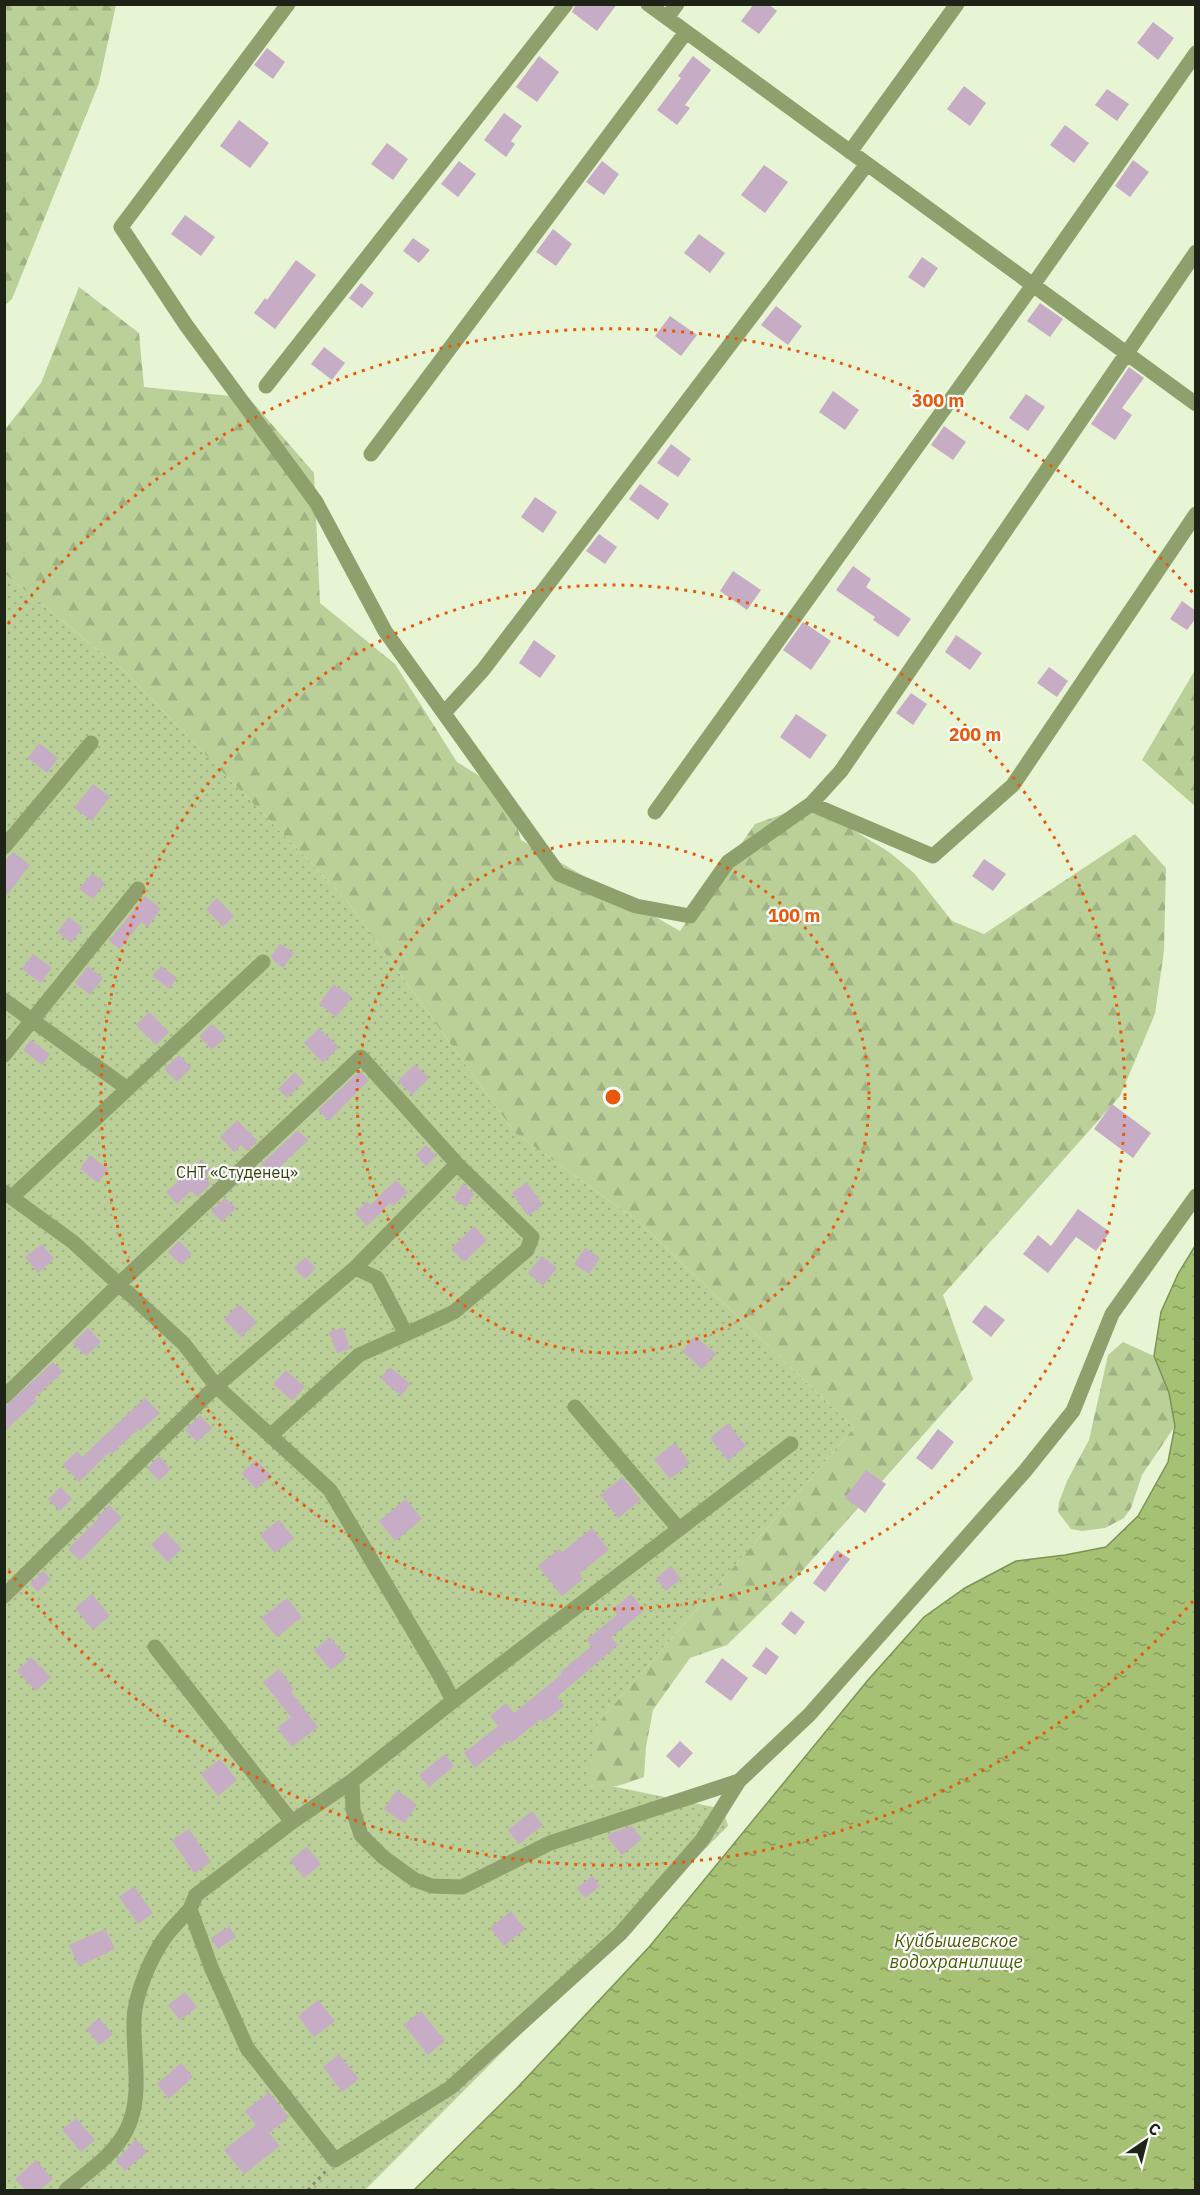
<svg xmlns="http://www.w3.org/2000/svg" width="1200" height="2195" viewBox="0 0 1200 2195" font-family="'IBM Plex Sans',sans-serif">
	<style>
		.green { fill: url(#green-dots) }
		.forest { fill: url(#forest-firs) }
		.water { fill: url(#water-ripples); stroke: #7d9257; stroke-width: 1.5 }
		.building { fill: #c6acc5 }
		.lines { fill: none; stroke-linecap: round; stroke-linejoin: round }
		.path { stroke: #848d76; stroke-width: 3; stroke-dasharray: 3 4.5; stroke-linecap: butt }
		.minor { stroke: #8ea16d; stroke-width: 15 }
		.ring { fill: none; stroke: #e8590c; stroke-width: 3; stroke-dasharray: 3 6 }
		.labels { text-anchor: middle; dominant-baseline: central; stroke-width: 4.5; stroke-linejoin: round; paint-order: stroke }
		.park-label { font-size: 16px; fill: #324207; stroke: #fff }
		.water-label { font-size: 18px; font-style: italic; fill: #465e02; stroke: #fff }
		.centre { fill: #e8590c; stroke: #fff; stroke-width: 3 }
		.ring-label { font-size: 18px; text-anchor: middle; font-weight: bold; fill: #e8590c; stroke: #fff; stroke-width: 4.5; stroke-linejoin: round; paint-order: stroke }
	</style>
	<defs>
		<pattern id="green-dots" width="8" height="8" patternUnits="userSpaceOnUse" patternTransform="scale(1.5)"><rect width="8" height="8" fill="#bbd099"/><path d="M2 2h.1M6 6h.1" fill="none" stroke="#a0b283" stroke-width="1.8" stroke-linecap="round"/></pattern>
		<pattern id="forest-firs" width="22" height="20" patternUnits="userSpaceOnUse" patternTransform="scale(1.5)"><rect width="22" height="20" fill="#bbd099"/><path d="M5 1l3.5 6h-7zM16 11l3.5 6h-7z" fill="#a0b283"/></pattern>
		<pattern id="water-ripples" width="26" height="14" patternUnits="userSpaceOnUse" patternTransform="scale(1.5)"><rect width="26" height="14" fill="#a6c173"/><path d="M2 4q2-2 4 0t4 0M15 11q2-2 4 0t4 0" fill="none" stroke="#879c5d"/></pattern>
	</defs>
	<rect width="100%" height="100%" fill="#e8f5d4"/>
	<path class="green" d="M5,574l120,98 220,226 170,235 123,88 216,207 -256,295 -7,64h25l107,22 5,17 -363,364h-360z"/>
	<path class="forest" d="M5,4l111,1 -17,78 -87,216 -7,6z
		M79,287l60,46 5,54 105,11 65,75 6,130 75,61 62,98 50,31 14,47 159,91 75,-107 56,-20 78,48 25,21 38,48 32,13 151,-100 31,34 -2,83 -9,63 -35,82 -177,199 30,84 -178,200 -68,66 -37,13 -37,52 -7,37 -2,30c-15,5 -43,18 -57,7l11,-61 256,-295 -216,-207 -123,-88 -170,-235 -220,-226 -120,-98 -1,-143 37,-48z
		M1195,670v136l-53,-46z
		M1123,1342l31,14 15,37 6,33 -33,49 -11,33 -7,10 -19,10 -23,3 -11,-2 -13,-17 1,-10 8,-21 22,-41 19,-85z"/>
	<path class="water" d="M1195,1246v944h-781l103,-102 133,-142 218,-266 56,-63 41,-29 51,-27 49,-6 41,-8 32,-31 30,-54 7,-36 -6,-33 -15,-37 7,-44 17,-38z"/>
	<path class="building" d="M576,4h41l-20,27 -25,-19z
		M754,4h14l9,7 -18,23 -18,-13z
		M1153,22l21,16 -16,22 -21,-17z
		M267,48l18,14 -12,17 -19,-14z
		M539,56l20,16 -22,30 -21,-15z
		M693,56l18,14 -26,35 5,3 -13,17 -20,-15 24,-32 -3,-2z
		M964,86l22,17 -16,23 -23,-17z
		M1107,89l22,15 -12,17 -22,-16z
		M504,113l18,13 -11,15 4,3 -9,13 -22,-17z
		M239,120l30,23 -19,25 -30,-22z
		M1065,125l24,18 -15,20 -24,-18z
		M387,143l21,16 -15,21 -22,-16z
		M1133,160l16,12 -19,25 -15,-11z
		M459,161l17,13 -18,23 -17,-13z
		M602,161l17,13 -15,21 -18,-13z
		M764,165l24,17 -23,31 -24,-18z
		M185,215l30,22 -14,19 -30,-22z
		M553,229l19,15 -16,22 -20,-14z
		M699,234l26,19 -15,20 -26,-20z
		M413,238l17,12 -11,13 -16,-12z
		M922,257l16,11 -14,20 -16,-11z
		M296,260l20,15 -41,54 -21,-16 11,-15 2,2z
		M361,283l13,10 -12,15 -13,-10z
		M1040,303l23,16 -13,18 -23,-16z
		M776,306l26,20 -14,19 -27,-20z
		M670,316l27,19 -16,21 -26,-20z
		M324,347l21,16 -13,17 -21,-16z
		M1129,367l15,11 -22,30 10,7 -17,25 -24,-16z
		M833,391l26,19 -14,20 -26,-18z
		M1026,394l19,13 -17,24 -19,-13z
		M944,426l22,16 -13,18 -22,-15z
		M671,444l20,15 -13,18 -21,-14z
		M640,484l29,20 -11,16 -29,-21z
		M535,497l22,15 -14,21 -22,-16z
		M599,534l18,13 -12,17 -19,-13z
		M853,566l18,13 -5,8 45,32 -13,18 -25,-17 2,-3 -39,-27z
		M733,571l28,19 -14,20 -27,-19z
		M1182,601l14,10v7l-9,12 -17,-11z
		M803,622l28,19 -20,29 -28,-20z
		M956,635l26,18 -12,17 -25,-18z
		M534,640l22,16 -16,22 -21,-15z
		M1049,667l19,14 -11,16 -20,-14z
		M911,693l16,11 -14,21 -17,-12z
		M796,714l31,21 -17,24 -30,-22z
		M39,743l19,15 -11,15 -19,-15z
		M93,784l17,13 -18,24 -18,-13z
		M13,852l17,13 -26,34v-37z
		M984,859l22,15 -13,17 -21,-15z
		M92,873l13,10 -12,16 -14,-10z
		M145,896l16,13 -13,18 -7,-5 -21,27 -11,-8z
		M217,898l17,18 -11,11 -17,-18z
		M69,917l14,11 -12,15 -14,-11z
		M280,944l14,9 -11,15 -10,-8 -2,-4z
		M33,954l19,14 -11,15 -19,-14z
		M88,966l15,12 -13,17 -15,-12z
		M161,966l16,12 -8,11 -17,-13z
		M334,984l18,13 -16,20 -17,-13z
		M149,1012l20,20 -13,13 -20,-20z
		M212,1024l14,13 -14,13 -13,-14z
		M319,1028l20,19 -16,16 -19,-20z
		M31,1040l19,14 -8,11 -19,-15z
		M179,1055l12,13 -14,14 -13,-13z
		M415,1064l14,14 -17,17 -14,-14z
		M360,1071l9,9 -40,41 -11,-11z
		M295,1072l9,10 -17,16 -9,-9z
		M1112,1104l39,29 -18,25 -39,-29z
		M237,1120l21,21 -11,10 -6,-6 -7,7 -14,-15z
		M298,1130l10,10 -37,35 -10,-11z
		M426,1145l10,11 -10,10 -10,-11z
		M90,1155l18,14 -10,14 -18,-14z
		M202,1160l10,10 -7,7 6,7 -14,13 -6,-6 -14,13 -11,-12z
		M396,1180l12,12 -15,14 -3,-3 -23,23 -12,-13 12,-12 3,4z
		M527,1182l16,23 -15,11 -16,-23z
		M463,1183l11,11 -8,13 -13,-8z
		M225,1198l11,10 -14,14 -11,-11z
		M1078,1209l32,23 -14,19 -20,-14 -28,36 -25,-19 15,-19 13,11z
		M474,1226l13,14 -23,22 -13,-13z
		M179,1241l13,13 -11,11 -13,-13z
		M42,1244l12,15 -16,14 -13,-16z
		M585,1248l15,10 -11,16 -15,-10z
		M542,1256l15,12 -14,18 -15,-13z
		M305,1257l11,11 -11,11 -11,-11z
		M239,1304l18,18 -16,15 -17,-18z
		M985,1305l20,15 -14,17 -19,-15z
		M343,1327l7,22 -13,4 -8,-21z
		M88,1328l13,14 -15,14 -13,-13z
		M695,1336l21,18 -14,15 -20,-18z
		M53,1362l10,10 -29,26 3,3 -33,31v-24z
		M390,1367l20,17 -9,12 -21,-18z
		M286,1370l19,17 -13,14 -19,-17z
		M145,1398l15,15 -20,18 -2,-2 -26,25 -2,-2 -31,30 -16,-17 14,-14 5,6z
		M200,1415l12,13 -15,14 -12,-12z
		M728,1423l18,23 -18,15 -18,-23z
		M938,1429l16,13 -22,28 -16,-12z
		M675,1443l15,20 -20,16 -16,-20z
		M159,1456l12,13 -12,12 -12,-13z
		M256,1460l15,15 -15,14 -15,-16z
		M866,1470l20,14 -21,29 -20,-15z
		M622,1477l19,23 -23,18 -18,-23z
		M61,1487l11,12 -12,12 -12,-12z
		M406,1499l16,20 -27,22 -16,-20z
		M109,1505l13,13 -42,43 -12,-12 30,-30 -1,-1z
		M279,1520l15,18 -19,15 -15,-18z
		M592,1528l17,22 -30,24 4,5 -21,17 -24,-30 21,-17 3,3z
		M165,1531l17,18 -14,13 -17,-17z
		M837,1550l13,9 -25,33 -12,-9z
		M671,1566l10,13 -15,12 -10,-13z
		M43,1571l8,8 -13,13 -8,-8z
		M92,1594l18,22 -17,14 -18,-22z
		M631,1594l13,17 -33,26 7,8 -61,52 7,9 -21,16 -2,-3 -30,24 -2,-3 -34,28 -11,-15 34,-27 -8,-10 16,-13 8,10 48,-39 -2,-2 32,-26 -6,-6 31,-25 -4,-6z
		M287,1598l15,19 -25,20 -16,-19z
		M791,1611l14,11 -10,13 -14,-11z
		M330,1637l17,20 -16,13 -17,-20z
		M766,1647l13,10 -13,18 -14,-9z
		M31,1657l20,20 -15,14 -19,-20z
		M722,1658l26,20 -17,23 -26,-19z
		M279,1669l15,20 -3,3 27,35 -26,20 -15,-19 14,-11 -28,-35z
		M680,1741l13,12 -14,15 -13,-12z
		M445,1754l9,12 -25,21 -10,-12z
		M220,1759l17,21 -19,16 -17,-22z
		M397,1790l20,15 -13,18 -20,-14z
		M532,1811l11,14 -24,19 -11,-14z
		M632,1826l10,13 -20,16 -15,-18 7,-5z
		M189,1829l22,33 -17,11 -22,-33z
		M307,1847l14,17 -17,14 -14,-18z
		M592,1876l8,10 -15,12 -8,-10z
		M134,1886l19,27 -15,11 -19,-27z
		M511,1911l14,18 -21,17 -14,-18z
		M229,1926l7,11 -18,12 -7,-11z
		M105,1929l10,20 -36,17 -10,-21z
		M185,1992l12,15 -17,13 -12,-15z
		M318,2000l17,21 -21,16 -16,-21z
		M421,2011l24,30 -17,14 -24,-30z
		M99,2018l14,16 -13,11 -14,-16z
		M339,2054l20,25 -17,13 -19,-25z
		M181,2063l12,14 -24,22 -12,-15z
		M269,2092l20,25 -20,16 11,13 -36,28 -20,-24 32,-25 -11,-14z
		M76,2118l19,22 -14,12 -19,-22z
		M136,2139l11,13 -22,19 -9,-10z
		M36,2160l17,19 -13,11h-15l-10,-11z"/>
	<g class="lines">
		<path class="path" d="M308,2190l18,-19"/>
		<path class="minor" d="M288,4l-167,223 65,98 130,177 69,129 174,243 77,32 54,10 38,-54 83,-58 122,52 80,-71 183,-271
			M648,4l548,400
			M667,18l10,-14
			M850,152l107,-148
			M266,386l300,-382
			M371,454l315,-422
			M444,713l39,-43 384,-506
			M811,804l30,-33 355,-519
			M655,812l378,-527 163,-232
			M4,847l87,-104
			M4,1000l124,89
			M4,1055l134,-166
			M4,1192l69,50 111,102 32,42 -212,210
			M12,1197l251,-235
			M355,1268l22,10 29,56 48,-22 73,-62 5,-13 -75,-73
			M4,1397l115,-113 242,-227 96,107 -102,104 -139,118 114,104 113,191 10,20 -101,80 -60,41 -96,73 -6,14 21,58 36,81 88,112 115,-72 170,-154 82,-94 37,-59 70,-66 216,-244 48,-60 39,-97 84,-118
			M575,1407l104,122
			M270,1436l89,-81 47,-21
			M155,1647l137,175
			M453,1701l338,-257
			M352,1781l1,29 8,25 22,22 32,23 17,6 30,1 88,-44 189,-62
			M66,2190c21,-17 49,-36 61,-61 16,-33 6,-72 7,-108 0,-25 17,-65 32,-85 7,-9 16,-18 24,-27"/>
	</g>
	<g class="ring">
		<circle cx="613" cy="1097" r="256"/>
		<circle cx="613" cy="1097" r="512"/>
		<path d="M1193 1601A768 768 0 0 1 8 1570M8 624A768 768 0 0 1 1193 593"/>
	</g>
	<g class="labels">
		<g class="park-label">
			<text x="237" y="1172">СНТ «Студенец»</text>
		</g>
		<g class="water-label">
			<text x="956" y="1940">Куйбышевское<tspan x="956" dy="21">водохранилище</tspan></text>
		</g>
	</g>
	<circle cx="613" cy="1097" r="9" class="centre"/>
	<g class="ring-label">
		<text x="938" y="407">300 m</text>
		<text x="975" y="741">200 m</text>
		<text x="794" y="922">100 m</text>
	</g>
	<rect width="1200" height="2195" fill="none" stroke="#1e2317" stroke-width="12"/>
	<g transform="translate(1146 2141) rotate(35)" stroke="#ffffff" stroke-width="4.5" paint-order="stroke">
	<path d="M0-4.5L10 22L0 15L-10 22Z" fill="#1e2317"/>
	<text y="-9" font-size="16" font-weight="bold" text-anchor="middle" fill="#1e2317">С</text>
	</g>
</svg>
